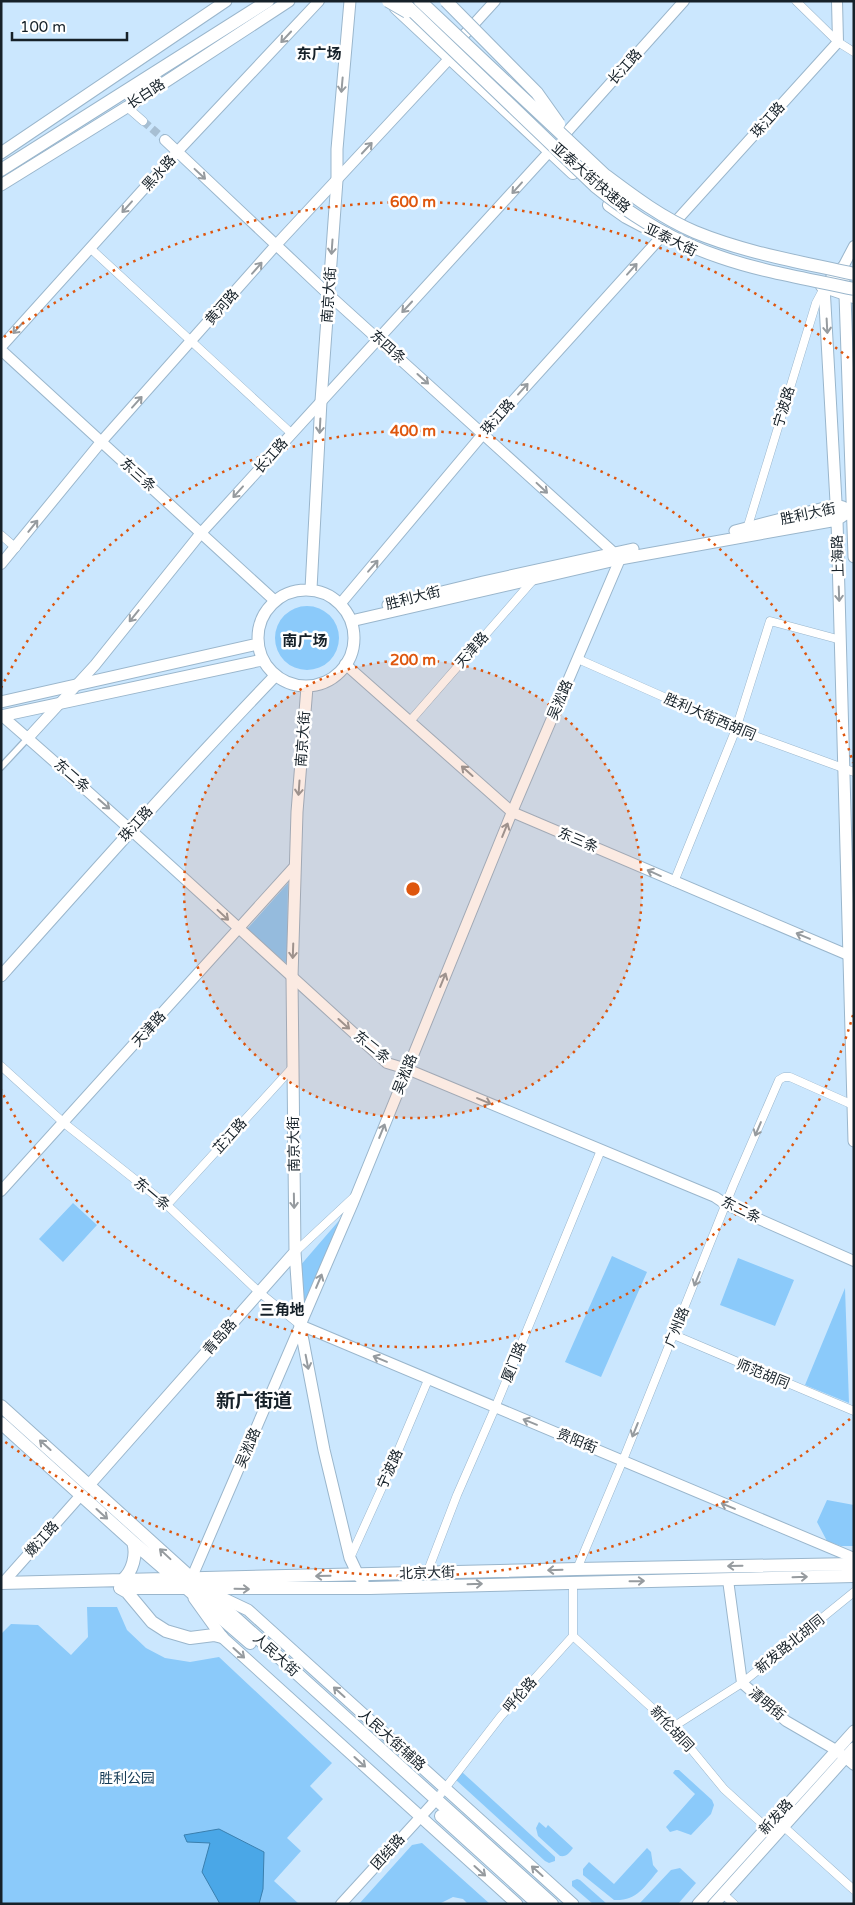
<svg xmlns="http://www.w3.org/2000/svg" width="855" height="1905" viewBox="0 0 855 1905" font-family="'Varela Round','Noto Sans SC',sans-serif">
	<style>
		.green { fill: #8bcafa }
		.water { fill: #4aa7e7; stroke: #3a7fae }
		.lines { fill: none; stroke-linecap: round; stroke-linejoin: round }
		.minor-tunnel { stroke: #a7bfd3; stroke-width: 8; stroke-dasharray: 8 4; stroke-linecap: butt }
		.pedestrian-casing { stroke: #9ab6cc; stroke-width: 8 }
		.minor-casing { stroke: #9ab6cc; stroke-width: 9 }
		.tertiary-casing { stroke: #9ab6cc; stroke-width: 12 }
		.secondary-casing { stroke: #9ab6cc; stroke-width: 13 }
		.primary-casing { stroke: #9ab6cc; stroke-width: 14 }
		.trunk-casing { stroke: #9ab6cc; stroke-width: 14 }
		.pedestrian { stroke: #fff; stroke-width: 5.5 }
		.minor { stroke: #fff; stroke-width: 8 }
		.tertiary { stroke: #fff; stroke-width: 10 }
		.secondary { stroke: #fff; stroke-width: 11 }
		.primary { stroke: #fff; stroke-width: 12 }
		.trunk { stroke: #fff; stroke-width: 12 }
		.trunk-bridge-casing { stroke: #9ab6cc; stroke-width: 14; stroke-linecap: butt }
		.trunk-bridge { stroke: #fff; stroke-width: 12 }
		.oneway { stroke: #969b9f }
		.ring { fill: none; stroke: #de560d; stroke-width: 2.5; stroke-dasharray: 2.5 5 }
		.labels { text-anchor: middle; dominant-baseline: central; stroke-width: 5; stroke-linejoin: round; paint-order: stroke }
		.street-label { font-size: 14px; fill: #162129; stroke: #fff }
		.park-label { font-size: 14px; fill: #153b56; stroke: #fff }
		.neighbourhood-label { font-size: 15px; font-weight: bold; fill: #162129; stroke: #fff }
		.district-label { font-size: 19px; font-weight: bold; fill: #162129; stroke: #fff }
		.centre { fill: #de560d; stroke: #fff; stroke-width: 2.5 }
		.ring-label { font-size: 15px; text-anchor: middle; font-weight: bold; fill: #de560d; stroke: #fff; stroke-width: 5; stroke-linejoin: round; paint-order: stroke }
	</style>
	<rect width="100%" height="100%" fill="#cbe7fe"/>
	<path class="green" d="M275 638a32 32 0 1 1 64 0a32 32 0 1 1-64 0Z
		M288,883l-1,81 -40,-35z
		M73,1203l24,22 -34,37 -24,-23z
		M343,1216l-42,105 -2,-54z
		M612,1256l35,16 -46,105 -36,-15z
		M738,1258l56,22 -19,46 -55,-21z
		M845,1288l4,115 -44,-18z
		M827,1500l27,5v41h-13l-14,-5 -10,-19z
		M87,1607h30l10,23 19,18 19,10 25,4 29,-5 113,106 -22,23 13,13 -36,39 14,13 -27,30 25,23h-298v-270l10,-10 27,1 33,30 17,-18z
		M675,1770h4l33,30 2,5 -3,9 -20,21 -14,-5 -7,2 -4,-5 29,-33 -22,-21z
		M462,1772l93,85v4l-6,2 -4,-2 -89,-81z
		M539,1822l7,6 2,-3 25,23c-4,5 -6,9 -13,8l-22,-20 -2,-8z
		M422,1843l68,61h-22l-5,-5 -10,-2 -14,7h-80l53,-59z
		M647,1848l4,4 2,13 5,6c-14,16 -21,30 -44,29l-31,-25v-6l6,-7 25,22z
		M680,1868l16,15 -18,21h-39l32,-34z
		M577,1879l3,1 27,24h-14l-21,-18v-5z"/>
	<path class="water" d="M219,1829l45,23 -1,37 -4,15h-39l-18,-32 8,-29 -23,-1 -3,-7z"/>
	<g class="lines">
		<path class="minor-tunnel" d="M143,121l22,19"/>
		<g class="pedestrian-casing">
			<path id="pedestrian" d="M1,767l27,-29"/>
		</g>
		<g class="minor-casing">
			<path id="minor" d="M796,1l42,41 16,10
				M127,107l16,14
				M90,248l201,185
				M747,529l69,-226 8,-15
				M1,535l15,13
				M578,659l158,70 118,43
				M411,720l123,-141
				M674,882l62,-153 34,-108 71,19
				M1,1066l63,57 103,82 92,87 41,33
				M167,1205l126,-138
				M295,1252l59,-55
				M674,1335l180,76
				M350,1558l40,-88 38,-90
				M577,1569l46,-109 110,-274 46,-106 5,-3h6l63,28
				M427,1573l30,-78 38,-87 106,-258
				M573,1636l100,91 51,62 43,39
				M673,1727l69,-44 112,-91
				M436,1800l65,-84 72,-80v-54
				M783,1826l71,64
				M723,1894l11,10"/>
		</g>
		<g class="tertiary-casing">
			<path id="tertiary" d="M464,35l31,-34
				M566,133l118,-132
				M165,140l163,154 285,258
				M677,220l161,-178 -1,-41
				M843,267l11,-21
				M1,347l176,-195 142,-151
				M1,350l273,250
				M1,564l100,-122 175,-197 174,-187
				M341,603l142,-169 179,-198
				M345,664l167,148 336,143
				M1,715c131,113 257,232 386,348l20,6 308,128 12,8 127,56
				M28,738l67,-73 106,-132 348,-381
				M1,1191l294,-325
				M300,1325l554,233
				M728,1580l14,103 44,38 50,29 18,15
				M3,1583l78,-88
				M189,1584l164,-381 159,-391 108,-253
				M341,1904l95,-104"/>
		</g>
		<g class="secondary-casing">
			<path id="secondary" d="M1,153l225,-152
				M1,185l126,-78 162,-106
				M843,267l-19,19 13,234 17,621
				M843,267l2,28 9,262
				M735,531l101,-26 7,2
				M311,589l10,-188 16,-221v-31l13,-148
				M258 638a48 48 0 1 1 96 0a48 48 0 1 1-96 0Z
				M388,605l95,-23 150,-33
				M351,621l269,-62 217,-39 17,-12
				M307,687l-10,125 -5,165 3,275 5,73 24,125 26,108 8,17 5,6
				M1,702l257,-58
				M1,716l261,-56
				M1,976c90,-101 180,-202 274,-300
				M89,1485l206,-233
				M210,1592l38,18 325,294
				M194,1598l28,39 295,267
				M698,1904l156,-173
				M714,1904l140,-156"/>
		</g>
		<g class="primary-casing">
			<path id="primary" d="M396,8l177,165
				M609,205l17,12 17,9
				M822,286l32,11
				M1,1406l551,498
				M1,1423l132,119 117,101
				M122,1580c11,-8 15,-26 11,-38
				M1,1583l576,-14 277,-5
				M120,1588l7,4 25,30 14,9 24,7 24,-3 8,2
				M134,1588h236l484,-12
				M441,1816l97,88"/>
		</g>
		<g class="trunk-casing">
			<path id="trunk" d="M1,170l267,-169"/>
		</g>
		<use href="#pedestrian" class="pedestrian"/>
		<use href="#minor" class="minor"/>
		<use href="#tertiary" class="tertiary"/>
		<use href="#secondary" class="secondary"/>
		<use href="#primary" class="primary"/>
		<use href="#trunk" class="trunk"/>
		<g class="trunk-bridge-casing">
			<path id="trunk-bridge" d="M388,1l19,11
				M402,1l193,185c38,31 79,56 125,71 43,15 89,22 134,32
				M420,1l185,174c28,21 57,43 90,57 51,21 106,30 159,42
				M446,1l91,92 22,31"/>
		</g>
		<use href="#trunk-bridge" class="trunk-bridge"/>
	</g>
	<defs><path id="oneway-shaft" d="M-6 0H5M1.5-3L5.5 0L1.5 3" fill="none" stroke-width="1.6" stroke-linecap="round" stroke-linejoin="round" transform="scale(1.25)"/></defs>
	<g class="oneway">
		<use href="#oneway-shaft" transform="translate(286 37) rotate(133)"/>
		<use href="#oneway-shaft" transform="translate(342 85) rotate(95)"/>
		<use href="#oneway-shaft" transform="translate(367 148) rotate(-47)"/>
		<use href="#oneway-shaft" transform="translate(200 174) rotate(43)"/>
		<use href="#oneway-shaft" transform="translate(517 188) rotate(132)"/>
		<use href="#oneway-shaft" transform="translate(127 207) rotate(132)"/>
		<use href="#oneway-shaft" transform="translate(332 247) rotate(94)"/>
		<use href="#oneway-shaft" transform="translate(257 268) rotate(-49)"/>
		<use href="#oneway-shaft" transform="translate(632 269) rotate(-48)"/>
		<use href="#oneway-shaft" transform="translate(407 307) rotate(133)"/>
		<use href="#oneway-shaft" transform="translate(827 326) rotate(87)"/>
		<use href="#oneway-shaft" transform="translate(18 328) rotate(132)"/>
		<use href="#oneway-shaft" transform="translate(423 379) rotate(42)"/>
		<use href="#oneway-shaft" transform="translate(523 389) rotate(-48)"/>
		<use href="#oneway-shaft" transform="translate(137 402) rotate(-48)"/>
		<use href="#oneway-shaft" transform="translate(320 426) rotate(93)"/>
		<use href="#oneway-shaft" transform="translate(542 488) rotate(43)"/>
		<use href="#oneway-shaft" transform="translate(238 492) rotate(132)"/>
		<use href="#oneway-shaft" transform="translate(33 526) rotate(-51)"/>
		<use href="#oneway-shaft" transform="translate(373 566) rotate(-49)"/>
		<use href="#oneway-shaft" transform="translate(839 594) rotate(88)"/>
		<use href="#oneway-shaft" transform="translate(134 616) rotate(129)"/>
		<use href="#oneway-shaft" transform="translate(467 771) rotate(-138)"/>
		<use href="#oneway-shaft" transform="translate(299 788) rotate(94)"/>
		<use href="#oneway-shaft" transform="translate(104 804) rotate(41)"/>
		<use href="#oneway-shaft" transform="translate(505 830) rotate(-68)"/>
		<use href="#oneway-shaft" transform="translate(654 873) rotate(-156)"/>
		<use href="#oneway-shaft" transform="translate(223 915) rotate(43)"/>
		<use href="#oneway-shaft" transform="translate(803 936) rotate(-157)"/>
		<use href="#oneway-shaft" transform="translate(293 951) rotate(92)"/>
		<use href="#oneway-shaft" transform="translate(443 980) rotate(-68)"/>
		<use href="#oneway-shaft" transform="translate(344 1024) rotate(42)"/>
		<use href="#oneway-shaft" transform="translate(484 1101) rotate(23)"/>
		<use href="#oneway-shaft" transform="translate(758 1129) rotate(113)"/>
		<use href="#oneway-shaft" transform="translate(382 1131) rotate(-68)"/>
		<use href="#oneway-shaft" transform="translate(294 1201) rotate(89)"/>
		<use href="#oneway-shaft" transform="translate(697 1279) rotate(112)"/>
		<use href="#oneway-shaft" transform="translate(319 1281) rotate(-67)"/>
		<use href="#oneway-shaft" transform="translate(380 1359) rotate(-157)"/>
		<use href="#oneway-shaft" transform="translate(307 1362) rotate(79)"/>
		<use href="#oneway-shaft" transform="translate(530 1422) rotate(-158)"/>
		<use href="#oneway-shaft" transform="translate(635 1430) rotate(112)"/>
		<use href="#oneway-shaft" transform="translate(45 1445) rotate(-138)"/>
		<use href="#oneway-shaft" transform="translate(728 1506) rotate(-157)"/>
		<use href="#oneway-shaft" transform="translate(102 1514) rotate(42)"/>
		<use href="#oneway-shaft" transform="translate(165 1554) rotate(-137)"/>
		<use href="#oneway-shaft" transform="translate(735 1566) rotate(179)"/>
		<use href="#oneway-shaft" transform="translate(555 1570) rotate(178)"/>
		<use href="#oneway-shaft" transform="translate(323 1576) rotate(179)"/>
		<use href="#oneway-shaft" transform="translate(800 1577) rotate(-2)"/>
		<use href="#oneway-shaft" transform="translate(637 1581) rotate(-1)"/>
		<use href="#oneway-shaft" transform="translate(475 1584) rotate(-2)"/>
		<use href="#oneway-shaft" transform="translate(242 1589) rotate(1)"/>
		<use href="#oneway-shaft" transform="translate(239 1653) rotate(42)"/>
		<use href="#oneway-shaft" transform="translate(339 1692) rotate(-138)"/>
		<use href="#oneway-shaft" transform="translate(360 1762) rotate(42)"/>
		<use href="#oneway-shaft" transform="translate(480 1871) rotate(42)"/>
		<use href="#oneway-shaft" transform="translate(537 1871) rotate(-138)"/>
	</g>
	<circle cx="413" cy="889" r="229" fill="#de560d" fill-opacity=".12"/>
	<g class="ring">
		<circle cx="413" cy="889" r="229"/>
		<path d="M853 1015A458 458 0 0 1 1 1090M1 688A458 458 0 0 1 853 763"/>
		<path d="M850 1419A687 687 0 0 1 4 1441M4 337A687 687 0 0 1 850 359"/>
	</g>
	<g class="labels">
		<g class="street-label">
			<text transform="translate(625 67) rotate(-48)">长江路</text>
			<text transform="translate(146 94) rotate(-33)">长白路</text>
			<text transform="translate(768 120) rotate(-48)">珠江路</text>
			<text transform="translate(159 173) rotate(-48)">黑水路</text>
			<text transform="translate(591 178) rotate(41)">亚泰大街快速路</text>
			<text transform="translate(671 240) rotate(26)">亚泰大街</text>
			<text transform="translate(329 295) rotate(-86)">南京大街</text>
			<text transform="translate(222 307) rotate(-49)">黄河路</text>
			<text transform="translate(388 347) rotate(42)">东四条</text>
			<text transform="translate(784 407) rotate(-73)">宁波路</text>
			<text transform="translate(498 417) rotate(-48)">珠江路</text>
			<text transform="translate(271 456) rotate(-48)">长江路</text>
			<text transform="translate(138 475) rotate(42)">东三条</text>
			<text transform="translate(808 514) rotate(-12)">胜利大街</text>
			<text transform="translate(838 556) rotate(-92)">上海路</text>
			<text transform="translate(413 598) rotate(-14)">胜利大街</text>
			<text transform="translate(472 650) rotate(-49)">天津路</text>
			<text transform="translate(560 700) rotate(-67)">吴淞路</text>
			<text transform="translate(710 717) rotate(23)">胜利大街西胡同</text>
			<text transform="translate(303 739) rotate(-86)">南京大街</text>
			<text transform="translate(72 776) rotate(41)">东二条</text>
			<text transform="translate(136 824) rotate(-48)">珠江路</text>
			<text transform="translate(578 840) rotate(23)">东三条</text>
			<text transform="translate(149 1029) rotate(-48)">天津路</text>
			<text transform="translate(372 1047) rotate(39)">东二条</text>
			<text transform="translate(405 1074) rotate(-68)">吴淞路</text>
			<text transform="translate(230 1136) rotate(-48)">芷江路</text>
			<text transform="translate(294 1144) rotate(-91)">南京大街</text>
			<text transform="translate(152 1194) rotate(40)">东一条</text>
			<text transform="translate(741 1210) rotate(26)">东二条</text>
			<text transform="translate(677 1327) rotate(-68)">广州路</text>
			<text transform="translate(220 1337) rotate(-49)">青岛路</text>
			<text transform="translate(514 1362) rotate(-68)">厦门路</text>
			<text transform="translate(763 1374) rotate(22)">师范胡同</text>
			<text transform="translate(577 1441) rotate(22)">贵阳街</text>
			<text transform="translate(248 1448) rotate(-67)">吴淞路</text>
			<text transform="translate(390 1469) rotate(-66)">宁波路</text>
			<text transform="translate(42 1539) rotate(-48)">嫩江路</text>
			<text transform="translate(427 1573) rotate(-2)">北京大街</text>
			<text transform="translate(790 1644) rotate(-39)">新发路北胡同</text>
			<text transform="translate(276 1655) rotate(42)">人民大街</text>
			<text transform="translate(520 1695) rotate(-48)">呼伦路</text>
			<text transform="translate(767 1704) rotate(40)">清明街</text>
			<text transform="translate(672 1729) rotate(47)">新伦胡同</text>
			<text transform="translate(392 1740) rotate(42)">人民大街辅路</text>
			<text transform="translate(776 1817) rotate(-48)">新发路</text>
			<text transform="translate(388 1852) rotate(-48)">团结路</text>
		</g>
		<g class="park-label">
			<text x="127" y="1778">胜利公园</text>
		</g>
		<g class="neighbourhood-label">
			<text x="319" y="54">东广场</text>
			<text x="305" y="641">南广场</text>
			<text x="282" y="1310">三角地</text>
		</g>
		<g class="district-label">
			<text x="254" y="1401">新广街道</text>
		</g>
	</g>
	<circle cx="413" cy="889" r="8" class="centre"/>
	<g class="ring-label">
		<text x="413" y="207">600 m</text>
		<text x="413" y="436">400 m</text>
		<text x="413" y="665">200 m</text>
	</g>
	<rect width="855" height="1905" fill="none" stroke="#162129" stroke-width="5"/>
	<path d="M12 32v8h115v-8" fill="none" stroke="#162129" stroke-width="2.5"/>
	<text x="20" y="32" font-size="15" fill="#162129" stroke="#ffffff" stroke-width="4" paint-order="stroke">100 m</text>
</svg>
